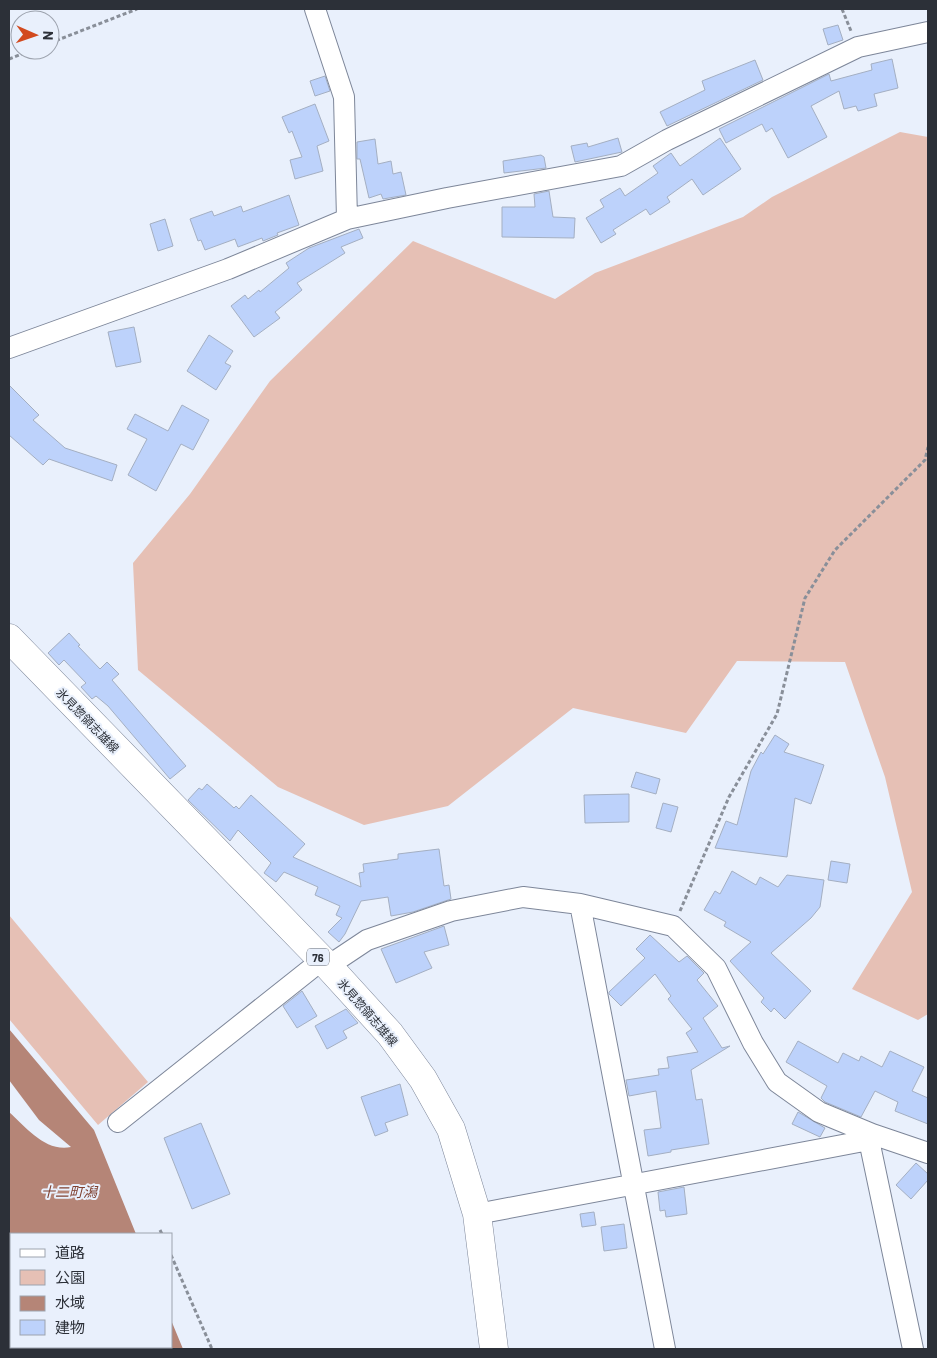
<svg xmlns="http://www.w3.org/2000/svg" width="937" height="1358" viewBox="0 0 937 1358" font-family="Barlow,'Noto Sans JP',sans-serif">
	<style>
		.green { fill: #e6c0b5 }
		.water { fill: #b58577 }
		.building { fill: #bdd2fb; stroke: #a4afc2 }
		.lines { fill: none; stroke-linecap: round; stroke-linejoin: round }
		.street-casing { stroke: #7d8699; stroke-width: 22 }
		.primary-casing { stroke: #7d8699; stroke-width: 29 }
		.path { stroke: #898f99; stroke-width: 3; stroke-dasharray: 4 2.5; stroke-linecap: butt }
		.street { stroke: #fff; stroke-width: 20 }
		.primary { stroke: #fff; stroke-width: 28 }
		.labels { text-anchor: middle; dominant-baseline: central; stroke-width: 4; stroke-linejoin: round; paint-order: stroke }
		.shield { fill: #e9f0fc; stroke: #656a73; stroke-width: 1 }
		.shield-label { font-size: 11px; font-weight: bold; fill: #2c3038 }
		.street-label { font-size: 12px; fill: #2c3038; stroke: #e9f0fc }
		.water-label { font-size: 14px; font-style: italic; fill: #7f3f2e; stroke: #e9f0fc }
	</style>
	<rect width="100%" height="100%" fill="#e9f0fc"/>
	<path class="green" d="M900,132l28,5v877l-10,6 -66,-31 60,-97 -27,-115 -40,-115 -108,-1 -51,72 -113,-25 -125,98 -84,19 -86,-38 -140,-117 -5,-107 57,-69 80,-113 143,-140 142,58 40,-26 148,-56 29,-20z
		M9,915l139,167 -50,43 -89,-106z"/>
	<path class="water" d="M9,1029l85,101 42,104h-125v113h104l1,2h-107v-237c18,16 36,40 62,35l-32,-27 -30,-40z
		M171,1320l12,29h-34v-2h22z"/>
	<path class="building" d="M838,25l5,15 -15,5 -5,-16z
		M892,59l6,29 -24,6 3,12 -19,5 -2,-5 -12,3 -5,-18 -28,15 16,31 -39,21 -16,-30 -6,4 -4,-8 -36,19 -7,-14 110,-55 2,7 41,-11 -1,-6z
		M755,60l8,20 -96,46 -7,-14 45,-22 -3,-9z
		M325,76l5,15 -15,5 -5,-15z
		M315,104l14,37 -12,5 6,25 -28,8 -5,-19 12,-3 -10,-26 -3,2 -7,-16z
		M618,138l4,14 -47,10 -4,-16 16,-3 1,4z
		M720,138l21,31 -38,26 -11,-16 -25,18 3,5 -20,13 -4,-6 -33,21 3,4 -15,9 -15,-25 18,-11 -4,-7 20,-12 5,8 33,-23 -5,-7 18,-13 9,13z
		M375,139l3,25 13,-3 2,13 8,-2 5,23 -23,4 -2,-5 -12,4 -9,-39h-3v-17z
		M541,155l3,2 2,11 -42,5 -1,-12z
		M549,191l4,26 22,1 -1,20 -72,-1v-30h33l-1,-13z
		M289,195l10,30 -22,8 1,2 -15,6 -1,-3 -24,9 -3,-8 -30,11 -4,-10 -3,1 -8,-22 22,-8 2,5 27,-10 2,6z
		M165,219l8,27 -15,5 -8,-27z
		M359,229l4,9 -22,9 4,6 -48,30 5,7 -27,22 5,6 -26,19 -23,-31 14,-11 3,4 11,-9 1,2 29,-24 -3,-5 23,-15z
		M134,327l7,35 -25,5 -8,-35z
		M209,335l24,16 -8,12 6,3 -15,24 -29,-19z
		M9,385l30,30 -6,5 32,28 52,17 -5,16 -63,-22 -6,6 -34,-30z
		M182,405l27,15 -16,30 -12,-6 -25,47 -28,-16 19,-36 -20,-10 8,-15 33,17z
		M69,633l11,12 -2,1 22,23 7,-7 12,12 -7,6 74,86 -16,13 -62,-73 -12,-10 -4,3 -11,-12 5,-4 -22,-23 -5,5 -11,-12z
		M775,735l14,9 -5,8 40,13 -13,39 -16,-6 -8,59 -72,-9 11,-27 11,4 14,-54 10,-19 2,2z
		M636,772l24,7 -4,15 -25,-7z
		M207,784l27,24 2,-2 3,3 12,-14 54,49 -12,13 68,30 -2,-14 5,-1 -1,-8 35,-5v-5l41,-5 5,37 5,-1 2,14 -38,13 -22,4 -3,-19 -27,4 -16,33 -6,8 -11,-10 14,-14 -6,-3 4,-9 -25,-11 3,-8 -34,-15 -8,10 -12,-9 7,-10 -33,-33 -8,11 -42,-41 11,-12 3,2z
		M629,794v28l-44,1 -1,-28z
		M663,803l15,4 -7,25 -15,-4z
		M831,861l19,3 -3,19 -19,-3z
		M732,871l24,14 4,-8 18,10 9,-12 37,5 -4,27 -9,11 -40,35 40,38 -26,28 -11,-11 -3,4 -10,-10 3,-4 -34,-37 21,-19 -27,-16 2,-4 -22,-12 11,-19 5,3z
		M444,926l5,19 -25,7 8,16 -36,15 -15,-34z
		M650,935l29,27 8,-6 17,17 -7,7 21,26 -15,12 19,30 8,-2 -39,24 5,30 6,-1 7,45 -38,6v2l-23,4 -4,-26 17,-2 -5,-37 -27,5 -3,-16 33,-5 -1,-6 11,-1 -2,-11 31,-5 -12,-19 6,-4 -24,-30 3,-3 -16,-22 -34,32 -12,-12v-2l36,-34 -9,-9z
		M302,991l15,25 -20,12 -14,-22z
		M346,1009l12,14 -15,8 4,7 -20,11 -12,-23z
		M798,1041l40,22 5,-10 16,8 2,-5 21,11 8,-16 34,16 -12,24 16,7v26l-33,-13 3,-9 -23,-11 -14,26 -36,-15 -4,-4 6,-12 -41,-24z
		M400,1084l8,31 -23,8 3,8 -13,5 -14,-39z
		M798,1112l27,16 -5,9 -28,-13z
		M201,1123l29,71 -38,15 -28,-71z
		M916,1163l12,11v6l-17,19 -15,-14z
		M684,1187l3,27 -21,3 -1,-7 -5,1 -2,-19z
		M594,1212l2,13 -14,2 -2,-13z
		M624,1224l3,24 -23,3 -3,-24z"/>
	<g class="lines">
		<g class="street-casing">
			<path id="street" d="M315,9l29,88 3,122
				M9,348l219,-79 119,-50 100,-21 174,-32 46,-26 191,-93 70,-15
				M580,904l85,445
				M328,966l39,-26 84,-29 72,-14 57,7 93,22 43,42 37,75 24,39 42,30 53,22 56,19
				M118,1122l204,-162
				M872,1134l-3,6 44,209
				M477,1214l392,-74"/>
		</g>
		<g class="primary-casing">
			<path id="primary" d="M9,638l319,328 62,68 33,45 28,50 26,85 17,135"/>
		</g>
		<path class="path" d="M842,9l9,22
			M50,43l87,-34
			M9,59l23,-9
			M680,911l49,-114 48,-83 28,-116 30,-48 90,-90 3,-13
			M160,1230l2,4
			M171,1255l41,94"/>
		<use href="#street" class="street"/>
		<use href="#primary" class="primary"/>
	</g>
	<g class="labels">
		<rect class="shield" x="307" y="948.5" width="22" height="17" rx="4"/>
		<g class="shield-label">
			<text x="318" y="957">76</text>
		</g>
		<g class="street-label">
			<text transform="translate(88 720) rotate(46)">氷見惣領志雄線</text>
			<text transform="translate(368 1012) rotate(49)">氷見惣領志雄線</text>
		</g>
		<g class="water-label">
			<text x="69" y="1191">十二町潟</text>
		</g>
	</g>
	<rect width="937" height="1358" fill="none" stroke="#2c3038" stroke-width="20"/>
	<rect x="10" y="1233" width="162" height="115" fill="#e9f0fc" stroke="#9da3ae"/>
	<rect x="20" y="1249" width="25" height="8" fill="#ffffff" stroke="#9da3ae"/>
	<text x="55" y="1258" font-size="15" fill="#2c3038">道路</text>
	<rect x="20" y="1270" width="25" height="15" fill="#e6c0b5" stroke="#9da3ae"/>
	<text x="55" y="1283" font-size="15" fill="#2c3038">公園</text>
	<rect x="20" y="1296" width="25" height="15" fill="#b58577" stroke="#9da3ae"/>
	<text x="55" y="1308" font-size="15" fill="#2c3038">水域</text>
	<rect x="20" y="1320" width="25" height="15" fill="#bdd2fb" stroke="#9da3ae"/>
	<text x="55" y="1333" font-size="15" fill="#2c3038">建物</text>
	<g transform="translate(35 35) rotate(92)"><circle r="24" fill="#e9f0fc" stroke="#9da3ae"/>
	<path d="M0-4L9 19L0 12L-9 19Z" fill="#d24a1f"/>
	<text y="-8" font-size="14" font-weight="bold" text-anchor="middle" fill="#2c3038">N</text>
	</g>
</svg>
